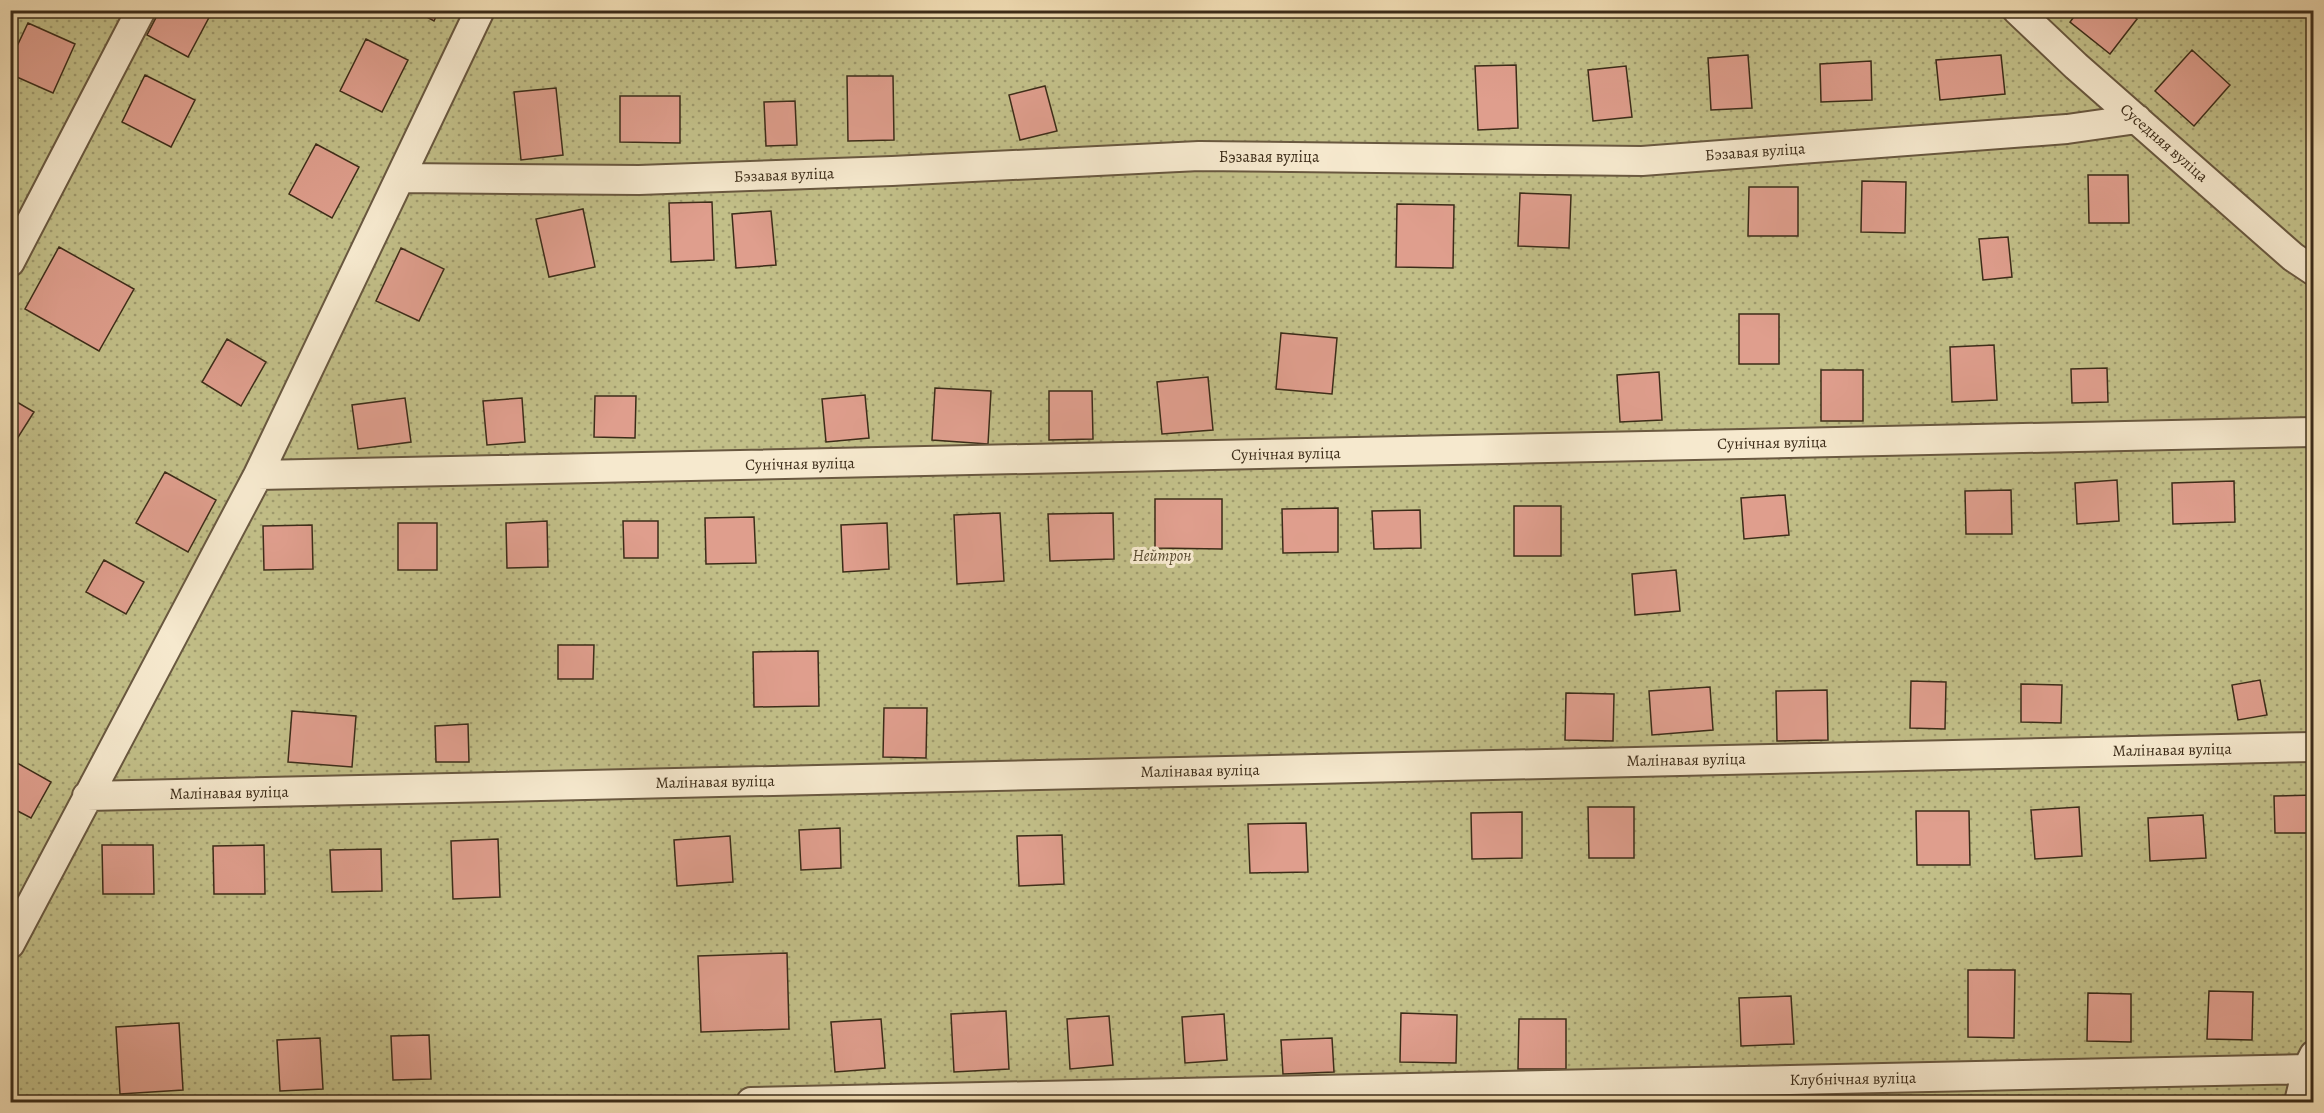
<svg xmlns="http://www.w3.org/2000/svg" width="2324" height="1113" viewBox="0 0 2324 1113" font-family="Alegreya,serif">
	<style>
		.grass { fill: url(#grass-dots); stroke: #7f7650; stroke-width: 1.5 }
		.building { fill: #df9e8d; stroke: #3c2c19; stroke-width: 1.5 }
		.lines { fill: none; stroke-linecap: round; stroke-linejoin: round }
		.minor-casing { stroke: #695840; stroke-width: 32 }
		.minor { stroke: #f6e9ce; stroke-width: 28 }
		.labels { text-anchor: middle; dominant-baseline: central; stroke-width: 6; stroke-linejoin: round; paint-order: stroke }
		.street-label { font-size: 16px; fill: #3c2c19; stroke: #f6e9ce }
		.park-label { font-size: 16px; font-style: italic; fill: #57492f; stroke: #f6e9ce }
	</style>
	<defs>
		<pattern id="grass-dots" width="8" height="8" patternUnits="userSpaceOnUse" patternTransform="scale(1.5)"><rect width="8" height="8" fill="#c2bf88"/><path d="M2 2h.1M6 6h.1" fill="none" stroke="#9f9b6e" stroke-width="1.8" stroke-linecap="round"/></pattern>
	</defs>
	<rect width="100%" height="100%" fill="#f1ddb4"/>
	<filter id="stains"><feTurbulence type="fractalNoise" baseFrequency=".00333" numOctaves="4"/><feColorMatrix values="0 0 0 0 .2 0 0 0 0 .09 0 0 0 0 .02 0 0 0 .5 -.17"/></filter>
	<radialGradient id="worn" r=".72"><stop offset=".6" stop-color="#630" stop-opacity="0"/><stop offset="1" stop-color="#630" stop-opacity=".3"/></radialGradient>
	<path class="grass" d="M11,11h2302v1091h-2302z"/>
	<path class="building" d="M160,10h53l-25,47 -41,-22z
		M414,10h25l-5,11z
		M2079,10h48l10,9 -27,35 -40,-32z
		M28,23l47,21 -22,49 -43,-19v-13z
		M366,39l42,21 -26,52 -42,-21z
		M2192,50l38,35 -36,41 -39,-35z
		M1748,55l4,53 -41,2 -3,-52z
		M2001,55l4,39 -65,6 -4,-40z
		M1871,61l1,39 -51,2 -1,-38z
		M1516,65l2,63 -40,2 -3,-64z
		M1626,66l6,51 -39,4 -5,-51z
		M145,75l50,25 -24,47 -49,-25z
		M847,76h46l1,64 -46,1z
		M1045,86l12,45 -37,9 -11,-45z
		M556,88l7,67 -42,5 -7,-68z
		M620,96h60v47l-60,-1z
		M795,101l2,44 -31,1 -2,-44z
		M316,144l43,23 -27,51 -43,-24z
		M2088,175h40l1,48h-40z
		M1862,181l44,1 -1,51 -44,-1z
		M1749,187h49v49h-50z
		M1520,193l51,2 -2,53 -51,-2z
		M712,202l2,58 -43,2 -2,-59z
		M1397,204l57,1 -1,63 -57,-1z
		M583,209l12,58 -46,10 -13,-58z
		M771,211l5,54 -40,3 -4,-54z
		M2008,237l4,40 -29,3 -4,-41z
		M59,247l75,42 -35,62 -74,-42z
		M401,248l43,21 -25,52 -43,-20z
		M1739,314h40v50h-40z
		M1281,333l56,5 -5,56 -56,-5z
		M227,339l39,23 -25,44 -39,-24z
		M1994,345l3,55 -45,2 -2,-55z
		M2107,368l1,34 -36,1 -1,-34z
		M1821,370h42v51h-42z
		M1659,372l3,48 -42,2 -3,-47z
		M1208,377l5,53 -51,4 -5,-52z
		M935,388l56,3 -3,53 -56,-4z
		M1049,391h43l1,48 -44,1z
		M865,395l4,43 -43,4 -4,-43z
		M595,396h41l-1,42 -41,-1z
		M10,398l24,14 -24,38z
		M405,398l6,44 -53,7 -6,-44z
		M522,398l3,44 -38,3 -4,-44z
		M165,472l51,28 -28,52 -52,-29z
		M2117,480l2,41 -42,3 -2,-41z
		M2234,481l1,41 -62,2 -1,-41z
		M2011,490l1,44h-46l-1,-43z
		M1785,495l4,40 -45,4 -3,-41z
		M1155,499h67v50l-67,-1z
		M1514,506h47v50h-47z
		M1338,508v44l-55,1 -1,-44z
		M1420,510l1,38 -47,1 -2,-38z
		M1000,513l4,68 -47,3 -3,-69z
		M1113,513l1,46 -64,2 -2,-47z
		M754,517l2,46 -50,1 -1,-46z
		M547,521l1,46 -41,1 -1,-45z
		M623,521h35v37h-34z
		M398,523h39v47h-39z
		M887,523l2,46 -46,3 -2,-47z
		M312,525l1,44 -49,1 -1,-44z
		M104,560l40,22 -18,32 -40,-22z
		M1676,570l4,41 -45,4 -3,-41z
		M558,645h36l-1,34h-35z
		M818,651l1,55 -65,1 -1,-55z
		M2260,680l7,35 -29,5 -6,-35z
		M1911,681l35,1 -1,47 -35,-1z
		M2021,684l41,1 -1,38 -40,-1z
		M1710,687l3,43 -61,5 -3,-44z
		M1827,690l1,50 -51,1 -1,-50z
		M1566,693l48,1 -1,47 -48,-1z
		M884,708h43l-1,50 -43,-1z
		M292,711l64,5 -4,51 -64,-5z
		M468,724l1,38h-33l-1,-36z
		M10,759l41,23 -20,36 -21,-11z
		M2314,795v38h-39l-1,-37z
		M1588,807h46v51h-45z
		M2079,807l3,49 -47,3 -4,-49z
		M1916,811h53l1,54h-53z
		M1522,812v46l-50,1 -1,-46z
		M2203,815l3,43 -56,3 -2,-43z
		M1306,823l2,49 -58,1 -2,-49z
		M840,828l1,40 -40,2 -2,-40z
		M1062,835l2,49 -45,2 -2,-50z
		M730,836l3,46 -56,4 -3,-46z
		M498,839l2,58 -47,2 -2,-58z
		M102,845h51l1,49h-51z
		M264,845l1,49h-51l-1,-48z
		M381,849l1,42 -50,1 -2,-42z
		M787,953l2,76 -88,3 -3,-76z
		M1968,970h47l-1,68 -46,-1z
		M2209,991l44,1 -1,48 -45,-1z
		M2088,993l43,1v48l-44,-1z
		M1791,996l3,48 -53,2 -2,-48z
		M1006,1011l3,58 -55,3 -3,-58z
		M1401,1013l56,2 -1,48 -56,-1z
		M1224,1014l3,46 -42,3 -3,-46z
		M1109,1016l4,49 -43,4 -3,-50z
		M881,1019l4,49 -50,4 -4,-50z
		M1519,1019h47v50h-48z
		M179,1023l4,67 -63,4 -4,-67z
		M429,1035l2,44 -38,1 -2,-44z
		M320,1038l3,51 -43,2 -3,-51z
		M1332,1038l2,34 -51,2 -2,-34z
		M2210,1100l52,2h-52z"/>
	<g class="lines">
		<g class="minor-casing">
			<path id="minor" d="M2017,10l59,56 217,191 21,14
				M400,178l239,2 253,-9 307,-15 443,5 425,-32 70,-10
				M10,262l131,-252
				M258,475l2056,-43
				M87,796l2227,-49
				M10,944l248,-469 222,-465
				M751,1102l1556,-33
				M2299,1102l8,-33 7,-14"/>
		</g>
		<use href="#minor" class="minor"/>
	</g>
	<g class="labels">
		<g class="street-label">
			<text transform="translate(2164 143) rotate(41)">Суседняя вуліца</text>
			<text transform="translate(1755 152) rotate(-4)">Бэзавая вуліца</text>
			<text x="1269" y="157">Бэзавая вуліца</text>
			<text transform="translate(784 175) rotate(-2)">Бэзавая вуліца</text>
			<text transform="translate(1772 443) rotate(-1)">Сунічная вуліца</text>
			<text transform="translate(1286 454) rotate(-1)">Сунічная вуліца</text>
			<text transform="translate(800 464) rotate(-1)">Сунічная вуліца</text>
			<text transform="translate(2172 750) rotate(-1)">Малінавая вуліца</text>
			<text transform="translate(1686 760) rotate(-1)">Малінавая вуліца</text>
			<text transform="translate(1200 771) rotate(-1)">Малінавая вуліца</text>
			<text transform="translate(715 782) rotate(-1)">Малінавая вуліца</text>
			<text transform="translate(229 793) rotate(-1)">Малінавая вуліца</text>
			<text transform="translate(1853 1079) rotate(-1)">Клубнічная вуліца</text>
		</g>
		<g class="park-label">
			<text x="1162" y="556">Нейтрон</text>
		</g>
	</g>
	<rect width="2324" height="1113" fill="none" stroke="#f1ddb4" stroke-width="36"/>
	<rect x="12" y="12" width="2300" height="1089" fill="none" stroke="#3c2c19" stroke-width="3"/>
	<rect x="18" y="18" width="2288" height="1077" fill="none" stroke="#3c2c19" stroke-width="1.5"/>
	<rect width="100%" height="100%" filter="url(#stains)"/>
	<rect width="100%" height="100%" fill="url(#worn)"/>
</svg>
